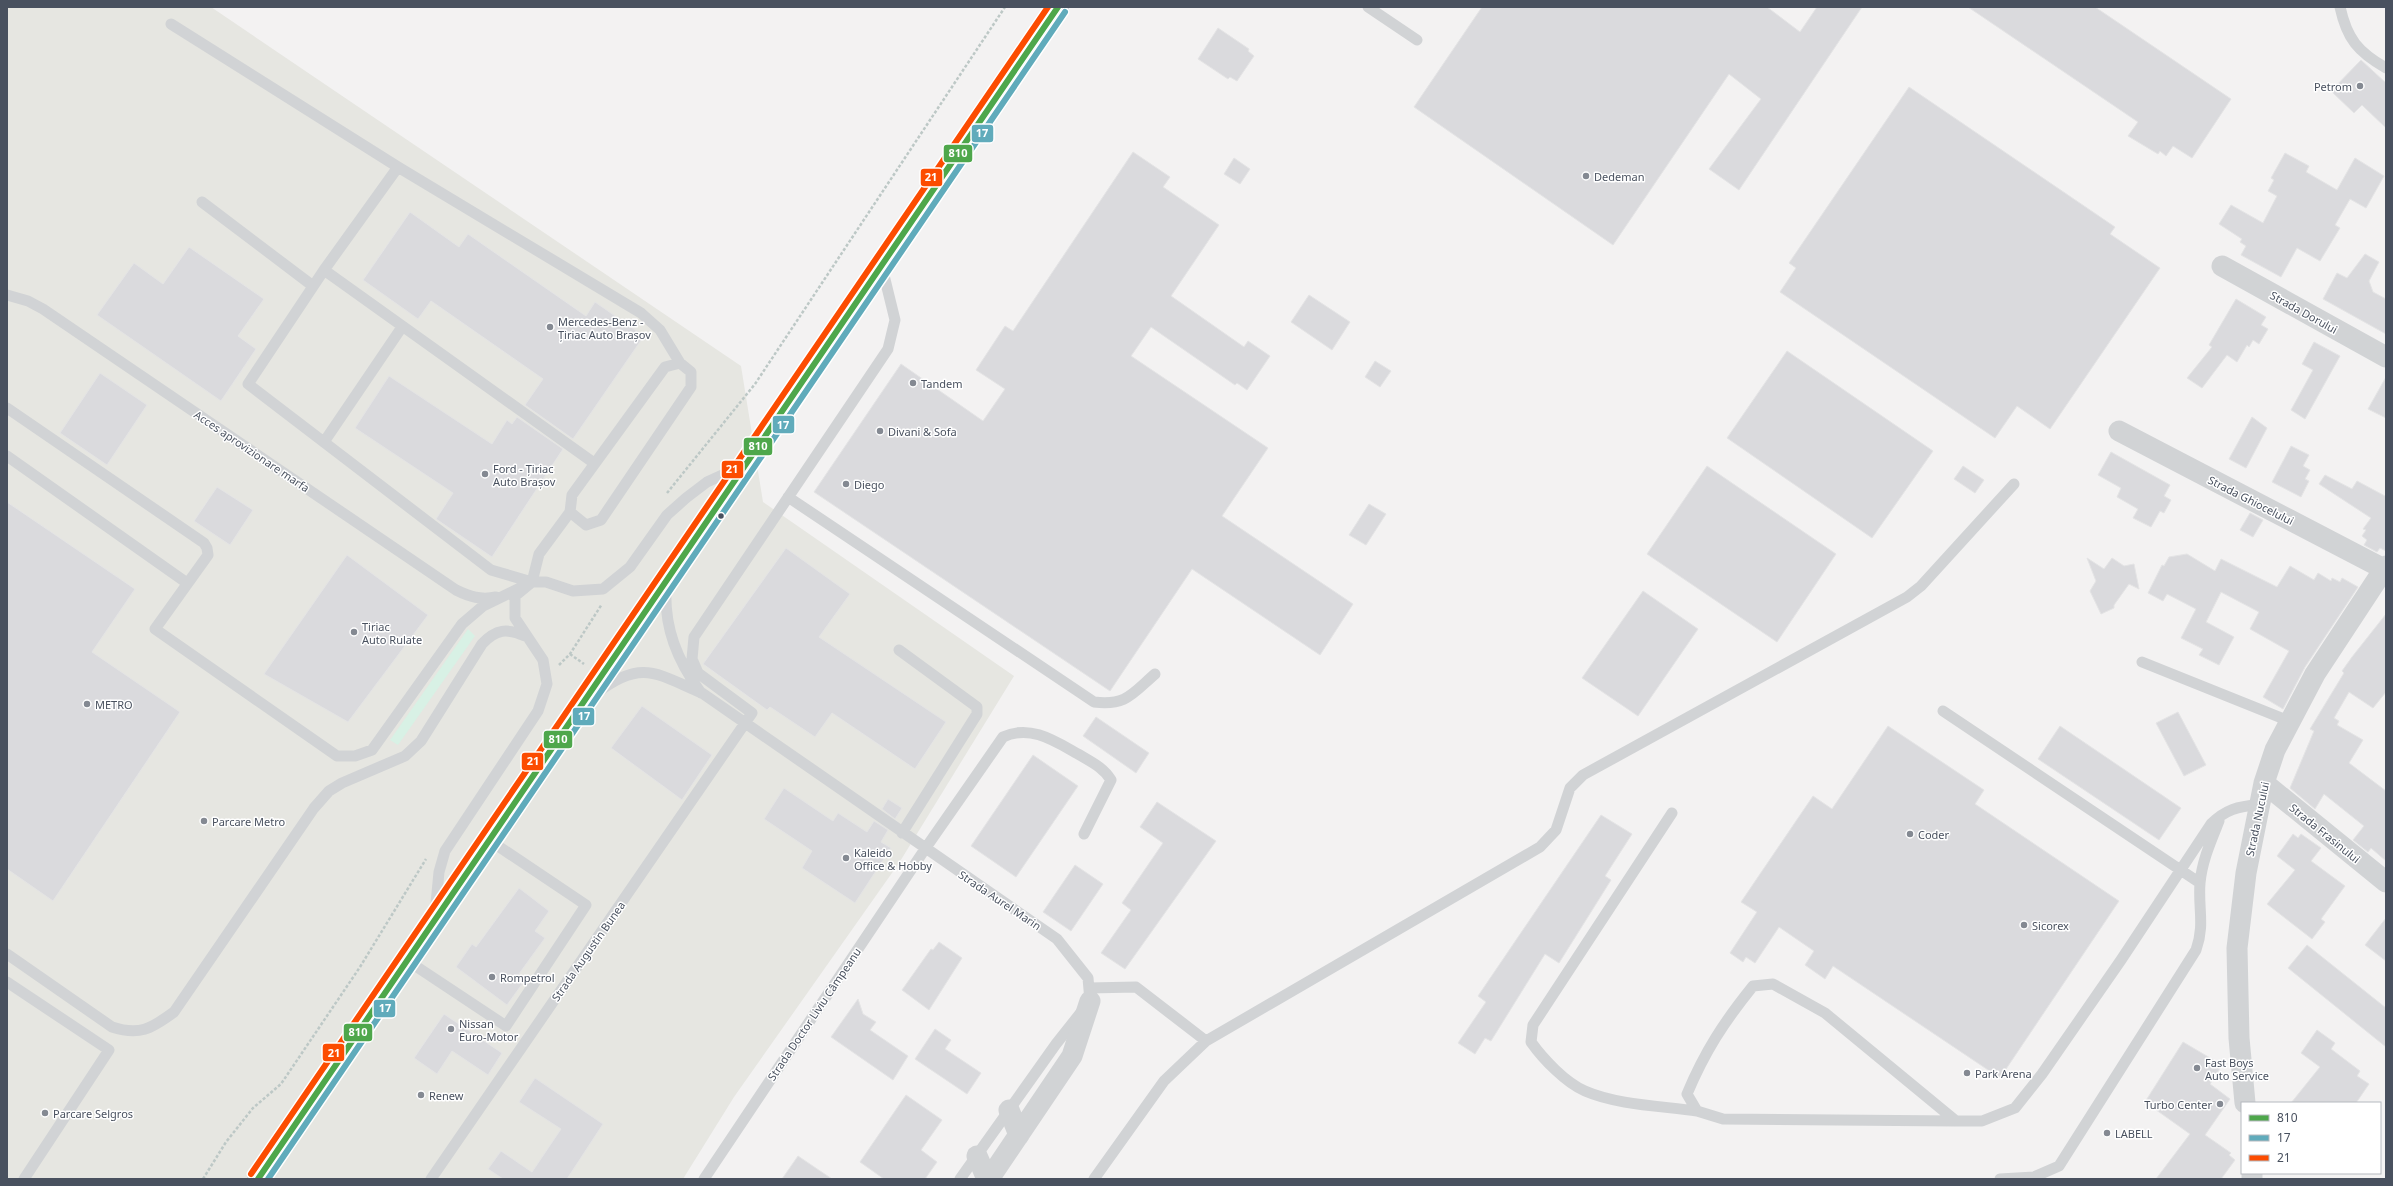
<svg xmlns="http://www.w3.org/2000/svg" width="2393" height="1186" viewBox="0 0 2393 1186" font-family="'Noto Sans',sans-serif">
	<style>
		.commercial { fill: #e6e6e1 }
		.green { fill: #d8f1e5 }
		.building { fill: #dadadd; stroke: #e4e4e5 }
		.lines { fill: none; stroke-linecap: round; stroke-linejoin: round }
		.path { stroke: #bdc8c6; stroke-width: 2.5; stroke-dasharray: 3 2; stroke-linecap: butt }
		.lane { stroke: #d1d3d5; stroke-width: 11 }
		.street { stroke: #d1d3d5; stroke-width: 21 }
		.primary { stroke: #cbcdd3; stroke-width: 22 }
		.bus-1-casing { stroke: #fff; stroke-width: 9 }
		.bus-2-casing { stroke: #fff; stroke-width: 9 }
		.bus-3-casing { stroke: #fff; stroke-width: 9 }
		.bus-1 { stroke: #4ea74b; stroke-width: 6 }
		.bus-2 { stroke: #60abbb; stroke-width: 6 }
		.bus-3 { stroke: #fc4c01; stroke-width: 6 }
		.poi-dot { fill: #848992; stroke: #fff; stroke-width: 1.5 }
		.bus-dot { fill: #49515f; stroke: #fff; stroke-width: 1.5 }
		.labels { text-anchor: middle; dominant-baseline: central; stroke-width: 3; stroke-linejoin: round; paint-order: stroke }
		.poi-label { font-size: 11px; fill: #49515f; stroke: #fff; text-anchor: start }
		.street-label { font-size: 11px; fill: #49515f; stroke: #fff }
		.line-badge { stroke: #fff; stroke-width: 1.5 }
		.badge-label { font-size: 11px; text-anchor: middle; font-weight: bold; fill: #fff }
	</style>
	<rect width="100%" height="100%" fill="#f3f2f2"/>
	<path class="commercial" d="M7,7h204l530,359 22,136 251,174 -115,187 -165,234 -51,82h-676z"/>
	<path class="green" d="M468,629l7,7 -77,109 -8,-5z"/>
	<path class="building" d="M1482,7h285l33,25 17,-25h45l-123,183 -30,-21 52,-70 -32,-25 -116,171 -199,-138z
		M1968,7h127l136,92 -39,59 -19,-12 -7,10 -6,-5 -2,3 -30,-18 10,-14z
		M1218,28l31,21 -1,2 6,5 -17,25 -7,-4 -2,2 -30,-20z
		M2361,60l25,23v45l-24,-23 -8,8 -23,-22z
		M1909,87l206,140 -5,7 50,34 -110,161 -33,-23 -22,32 -215,-146 16,-24 -7,-5z
		M1133,152l37,25 -7,10 56,38 -48,71 73,51 4,-6 22,15 -23,34 -10,-7 -2,2 -84,-58 -20,29 137,92 -46,68 131,88 -33,51 -128,-86 -82,122 -296,-199 87,-128 82,57 22,-32 -29,-19 29,-44 8,5z
		M2285,153l24,13 -3,6 31,18 18,-32 29,18 -18,32 -16,-9 -15,26 5,3 -20,33 -23,-13 -16,29 -40,-22 5,-9 -6,-4 2,-3 -23,-15 12,-19 32,18 14,-27 -9,-5 6,-11 -3,-2z
		M1234,158l16,11 -10,15 -16,-10z
		M410,212l49,35 9,-13 118,82 9,-14 49,34 -71,103 -48,-34 18,-26 -112,-78 -13,18 -55,-39z
		M189,247l75,52 -26,37 18,13 -35,52 -124,-86 37,-52 29,21z
		M2365,254l14,8 -10,19 4,11 13,7v35l-63,-35 14,-26 10,5z
		M1309,295l41,27 -18,28 -41,-28z
		M2236,299l30,18 -5,8 7,4 -9,15 -6,-4 -4,7 -2,-2 -10,17 -10,-7 -25,33 -15,-10 25,-31 -3,-2z
		M2314,342l26,14 -35,63 -14,-9 22,-40 -11,-6z
		M1787,351l146,100 -61,87 -145,-100z
		M1375,361l16,10 -11,16 -15,-10z
		M100,373l47,32 -40,60 -47,-32z
		M389,376l103,68 15,-24 5,4 5,-7 46,32 -71,108 -56,-38 17,-26 -98,-65z
		M2386,377v41l-18,-9z
		M2252,417l15,11 -21,40 -17,-9z
		M2291,446l18,9 -6,11 7,4 -5,9 4,2 -8,16 -29,-15z
		M2111,452l59,33 -6,11 7,4 -7,13 -4,-2 -9,16 -18,-9 5,-9 -21,-12 4,-9 -23,-13z
		M1707,466l129,88 -59,88 -130,-88z
		M1963,466l21,14 -9,13 -21,-14z
		M2325,475l27,14 5,-8 28,15 1,-1v56l-6,-3 -3,4 -13,-7 3,-5 -5,-4 4,-6 -3,-1 8,-11 -52,-34z
		M217,487l36,23 -23,35 -36,-24z
		M7,502l128,87 -43,63 88,60 -127,189 -46,-32z
		M1369,504l17,10 -20,31 -17,-10z
		M2250,513l13,7 -10,17 -13,-7z
		M786,548l64,46 -31,43 127,85 -31,47 -83,-56 -17,24 -45,-30 -3,3 -64,-46z
		M2187,554l28,17 6,-12 56,28 13,-21 24,14 4,-7 13,8 1,-3 8,4 2,-4 16,9 -53,80 -22,42 -20,-12 26,-46 -39,-22 9,-17 -38,-20 -15,30 28,15 -15,28 -20,-10 4,-6 -22,-11 15,-29 -29,-15 -4,7 -15,-8 14,-28 2,1 5,-9z
		M347,555l81,60 -80,107 -84,-48z
		M2087,558l17,11 8,-11 12,8 10,-2 5,25 -10,-5 -15,21v3l-13,6 -11,-23 6,-10z
		M1643,591l55,38 -60,87 -56,-38z
		M2386,614v78l-13,16 -24,-16 -15,26 5,3 -2,4 26,15 -14,23 37,28v70l-15,-13 -3,4 -15,-12 11,-14 -40,-32 -9,15 -25,-21 24,-57 -4,-2 34,-56 -2,-2 10,-14z
		M642,706l70,49 -30,45 -71,-52z
		M2178,712l28,53 -22,11 -28,-53z
		M1096,717l53,36 -13,20 -53,-37z
		M1888,726l96,64 -9,14 144,97 -119,177 -167,-112 -8,13 -20,-14 9,-14 -35,-24 -24,36 -9,-6 -3,5 -13,-9 27,-41 -16,-10 72,-106 19,13z
		M2060,726l121,82 -22,32 -121,-81z
		M1033,755l45,31 -62,91 -45,-31z
		M784,788l49,33 5,-8 29,19 7,-11 14,9 -7,12 10,6 -36,55 -53,-35 10,-17 -48,-32z
		M888,799l14,9 -7,11 -13,-10z
		M1157,802l59,39 -91,128 -24,-16 30,-43 -9,-7 41,-60 -23,-16z
		M1601,815l31,19 -27,42 6,4 -52,83 -14,-9 -54,87 -6,-3 -10,16 -17,-11 28,-41 -8,-6z
		M2293,834l5,4 3,-4 20,14 -10,13 34,25 -24,33 4,3 -13,17 -45,-35 28,-34 -18,-14z
		M1075,865l28,19 -32,47 -28,-19z
		M519,888l30,23 -14,20 10,7 -29,40 7,5 -16,22 -51,-38 16,-23 4,3z
		M2386,918v43l-21,-16z
		M939,942l23,16 -33,52 -27,-20 29,-41 2,1z
		M2307,945l79,63v39l-98,-79z
		M858,999l5,15 13,8 -6,8 38,26 -15,24 -62,-43z
		M444,1014l58,39 -14,22 -36,-24 -15,23 -23,-16z
		M935,1029l16,11 -6,9 36,24 -14,21 -52,-35z
		M2317,1030l18,13 -4,6 29,22 -3,5 12,8 -13,19h-65l29,-36 -19,-14z
		M2183,1042l39,23 -12,19 20,15 -25,36 26,18 -2,2 6,5 -14,19h-65l34,-45 -45,-32z
		M535,1078l68,46 -36,55h-64l-15,-10 13,-18 31,21 29,-43 -42,-27z
		M906,1095l36,25 -21,30 16,12 -12,17h-41l-24,-17z
		M798,1156l34,23h-50z"/>
	<g class="lines">
		<path class="path" d="M667,493l88,-109 250,-377
			M570,654l14,10
			M559,665l11,-11 32,-50
			M203,1179l23,-37 27,-34 28,-24 79,-117 66,-108"/>
		<path class="lane" d="M1368,7l49,33
			M2340,7c7,32 18,45 46,61
			M171,24l227,143 243,146 19,17 20,33
			M202,202l111,84
			M324,270l74,-103
			M7,295l21,6 15,8 413,281c14,7 25,10 40,7
			M7,408l197,135 3,5 1,7 -53,74 182,127h18l17,-6 90,-126 21,-18 49,-24h14l27,9 30,-2 27,-22 37,-52 19,-17 21,-16 33,-15
			M324,442l78,-115
			M7,456l180,127
			M788,497l306,205c32,4 38,-8 61,-28
			M532,582l-41,-12 -243,-186 76,-114 270,193
			M666,587c-2,41 11,73 35,106
			M899,650l78,57v7l-75,119
			M2142,662l147,59
			M598,692c44,-33 59,-18 104,1l355,246 31,39 2,23 -34,43 -96,135
			M1943,711l257,172
			M1672,813l-139,212 -2,17c12,17 35,41 54,49 32,14 77,15 112,20
			M435,914l4,-42 6,-21 93,-140 9,-27 -4,-24 -28,-42v-22l17,-14 7,-28 31,-42 2,-17 93,-128 15,-4 11,9v15l-90,133 -15,5 -16,-13
			M7,954l105,73c27,9 39,2 62,-15l140,-204 15,-17 13,-8 63,-27 16,-15 61,-97c14,-15 25,-16 43,-8
			M408,961l98,65 80,-121 -97,-65
			M7,982l102,68 -85,129
			M1089,988l47,-1 70,54
			M1956,1121l-233,-2 -26,-8 -10,-17c18,-43 37,-72 66,-108l20,-2 52,29 131,108h26l33,-13 27,-34 79,-114 90,-136c14,-14 27,-18 47,-19
			M431,1179l321,-466 -54,-40 -6,-14 2,-22 194,-288 7,-29 -13,-53
			M704,1179l221,-330 78,-112c27,-13 52,4 75,17 13,8 25,13 33,26l-27,54
			M1094,1179l70,-98 42,-40 334,-194 16,-17 14,-42 13,-13 324,-178 14,-11 93,-102
			M2000,1179l34,-2 25,-11 137,-216c9,-25 2,-42 4,-67 2,-22 11,-42 19,-62"/>
		<path class="street" d="M2222,266l164,91
			M2119,431l265,138
			M2264,783l122,99
			M2245,1103l-6,-65 -2,-90 9,-75 18,-90 11,-33 40,-76 71,-108
			M1009,1110l10,25
			M977,1156l10,23
			M2252,1173v6
			M989,1179l83,-123 18,-55"/>
		<path class="primary" d="M258,1179l800,-1172"/>
		<g class="bus-1-casing">
			<path id="bus-1" d="M258,1179l800,-1172"/>
		</g>
		<g class="bus-2-casing">
			<path id="bus-2" d="M268,1179l797,-1167"/>
		</g>
		<g class="bus-3-casing">
			<path id="bus-3" d="M251,1174l797,-1167"/>
		</g>
		<use href="#bus-1" class="bus-1"/>
		<use href="#bus-2" class="bus-2"/>
		<use href="#bus-3" class="bus-3"/>
	</g>
	<g class="poi-dot">
		<circle cx="2360" cy="86" r="4"/>
		<circle cx="1586" cy="176" r="4"/>
		<circle cx="550" cy="327" r="4"/>
		<circle cx="913" cy="383" r="4"/>
		<circle cx="880" cy="431" r="4"/>
		<circle cx="485" cy="474" r="4"/>
		<circle cx="846" cy="484" r="4"/>
		<circle cx="354" cy="632" r="4"/>
		<circle cx="87" cy="704" r="4"/>
		<circle cx="204" cy="821" r="4"/>
		<circle cx="1910" cy="834" r="4"/>
		<circle cx="846" cy="858" r="4"/>
		<circle cx="2024" cy="925" r="4"/>
		<circle cx="492" cy="977" r="4"/>
		<circle cx="451" cy="1029" r="4"/>
		<circle cx="2197" cy="1068" r="4"/>
		<circle cx="1967" cy="1073" r="4"/>
		<circle cx="421" cy="1095" r="4"/>
		<circle cx="2220" cy="1104" r="4"/>
		<circle cx="45" cy="1113" r="4"/>
		<circle cx="2107" cy="1133" r="4"/>
	</g>
	<circle class="bus-dot" cx="721" cy="516" r="3.5"/>
	<g class="labels">
		<g class="poi-label">
			<text x="2352" y="86" text-anchor="end">Petrom</text>
			<text x="1594" y="176">Dedeman</text>
			<text x="558" y="321">Mercedes-Benz -<tspan x="558" dy="13">Țiriac Auto Brașov</tspan></text>
			<text x="921" y="383">Tandem</text>
			<text x="888" y="431">Divani &amp; Sofa</text>
			<text x="493" y="468">Ford - Țiriac<tspan x="493" dy="13">Auto Brașov</tspan></text>
			<text x="854" y="484">Diego</text>
			<text x="362" y="626">Tiriac<tspan x="362" dy="13">Auto Rulate</tspan></text>
			<text x="95" y="704">METRO</text>
			<text x="212" y="821">Parcare Metro</text>
			<text x="1918" y="834">Coder</text>
			<text x="854" y="852">Kaleido<tspan x="854" dy="13">Office &amp; Hobby</tspan></text>
			<text x="2032" y="925">Sicorex</text>
			<text x="500" y="977">Rompetrol</text>
			<text x="459" y="1023">Nissan<tspan x="459" dy="13">Euro-Motor</tspan></text>
			<text x="2205" y="1062">Fast Boys<tspan x="2205" dy="13">Auto Service</tspan></text>
			<text x="1975" y="1073">Park Arena</text>
			<text x="429" y="1095">Renew</text>
			<text x="2212" y="1104" text-anchor="end">Turbo Center</text>
			<text x="53" y="1113">Parcare Selgros</text>
			<text x="2115" y="1133">LABELL</text>
		</g>
		<g class="street-label">
			<text transform="translate(2304 312) rotate(29)">Strada Dorului</text>
			<text transform="translate(252 451) rotate(34)">Acces aprovizionare marfa</text>
			<text transform="translate(2251 500) rotate(27)">Strada Ghiocelului</text>
			<text transform="translate(2257 819) rotate(-78)">Strada Nucului</text>
			<text transform="translate(2325 833) rotate(39)">Strada Frasinului</text>
			<text transform="translate(1000 900) rotate(34)">Strada Aurel Marin</text>
			<text transform="translate(588 951) rotate(-55)">Strada Augustin Bunea</text>
			<text transform="translate(814 1014) rotate(-56)">Strada Doctor Liviu Câmpeanu</text>
		</g>
	</g>
	<g class="line-badge">
		<rect x="971" y="124" width="23" height="19" rx="4" fill="#60abbb"/>
		<rect x="943" y="144" width="30" height="19" rx="4" fill="#4ea74b"/>
		<rect x="920" y="168" width="23" height="19" rx="4" fill="#fc4c01"/>
		<rect x="772" y="415" width="23" height="19" rx="4" fill="#60abbb"/>
		<rect x="743" y="437" width="30" height="19" rx="4" fill="#4ea74b"/>
		<rect x="721" y="460" width="23" height="19" rx="4" fill="#fc4c01"/>
		<rect x="572" y="707" width="23" height="19" rx="4" fill="#60abbb"/>
		<rect x="543" y="730" width="30" height="19" rx="4" fill="#4ea74b"/>
		<rect x="521" y="752" width="23" height="19" rx="4" fill="#fc4c01"/>
		<rect x="373" y="999" width="23" height="19" rx="4" fill="#60abbb"/>
		<rect x="343" y="1023" width="30" height="19" rx="4" fill="#4ea74b"/>
		<rect x="322" y="1043" width="23" height="19" rx="4" fill="#fc4c01"/>
	</g>
	<g class="badge-label">
		<text x="982" y="137">17</text>
		<text x="958" y="157">810</text>
		<text x="931" y="181">21</text>
		<text x="783" y="429">17</text>
		<text x="758" y="450">810</text>
		<text x="732" y="473">21</text>
		<text x="584" y="720">17</text>
		<text x="558" y="743">810</text>
		<text x="533" y="765">21</text>
		<text x="385" y="1012">17</text>
		<text x="358" y="1036">810</text>
		<text x="334" y="1057">21</text>
	</g>
	<rect width="2393" height="1186" fill="none" stroke="#49515f" stroke-width="16"/>
	<rect x="2241" y="1102" width="140" height="72" fill="#ffffff" stroke="#b6b9bf"/>
	<rect x="2249" y="1115" width="20" height="6" fill="#4ea74b" stroke="#b6b9bf"/>
	<text x="2277" y="1122" font-size="12" fill="#49515f">810</text>
	<rect x="2249" y="1135" width="20" height="6" fill="#60abbb" stroke="#b6b9bf"/>
	<text x="2277" y="1142" font-size="12" fill="#49515f">17</text>
	<rect x="2249" y="1155" width="20" height="6" fill="#fc4c01" stroke="#b6b9bf"/>
	<text x="2277" y="1162" font-size="12" fill="#49515f">21</text>
</svg>
